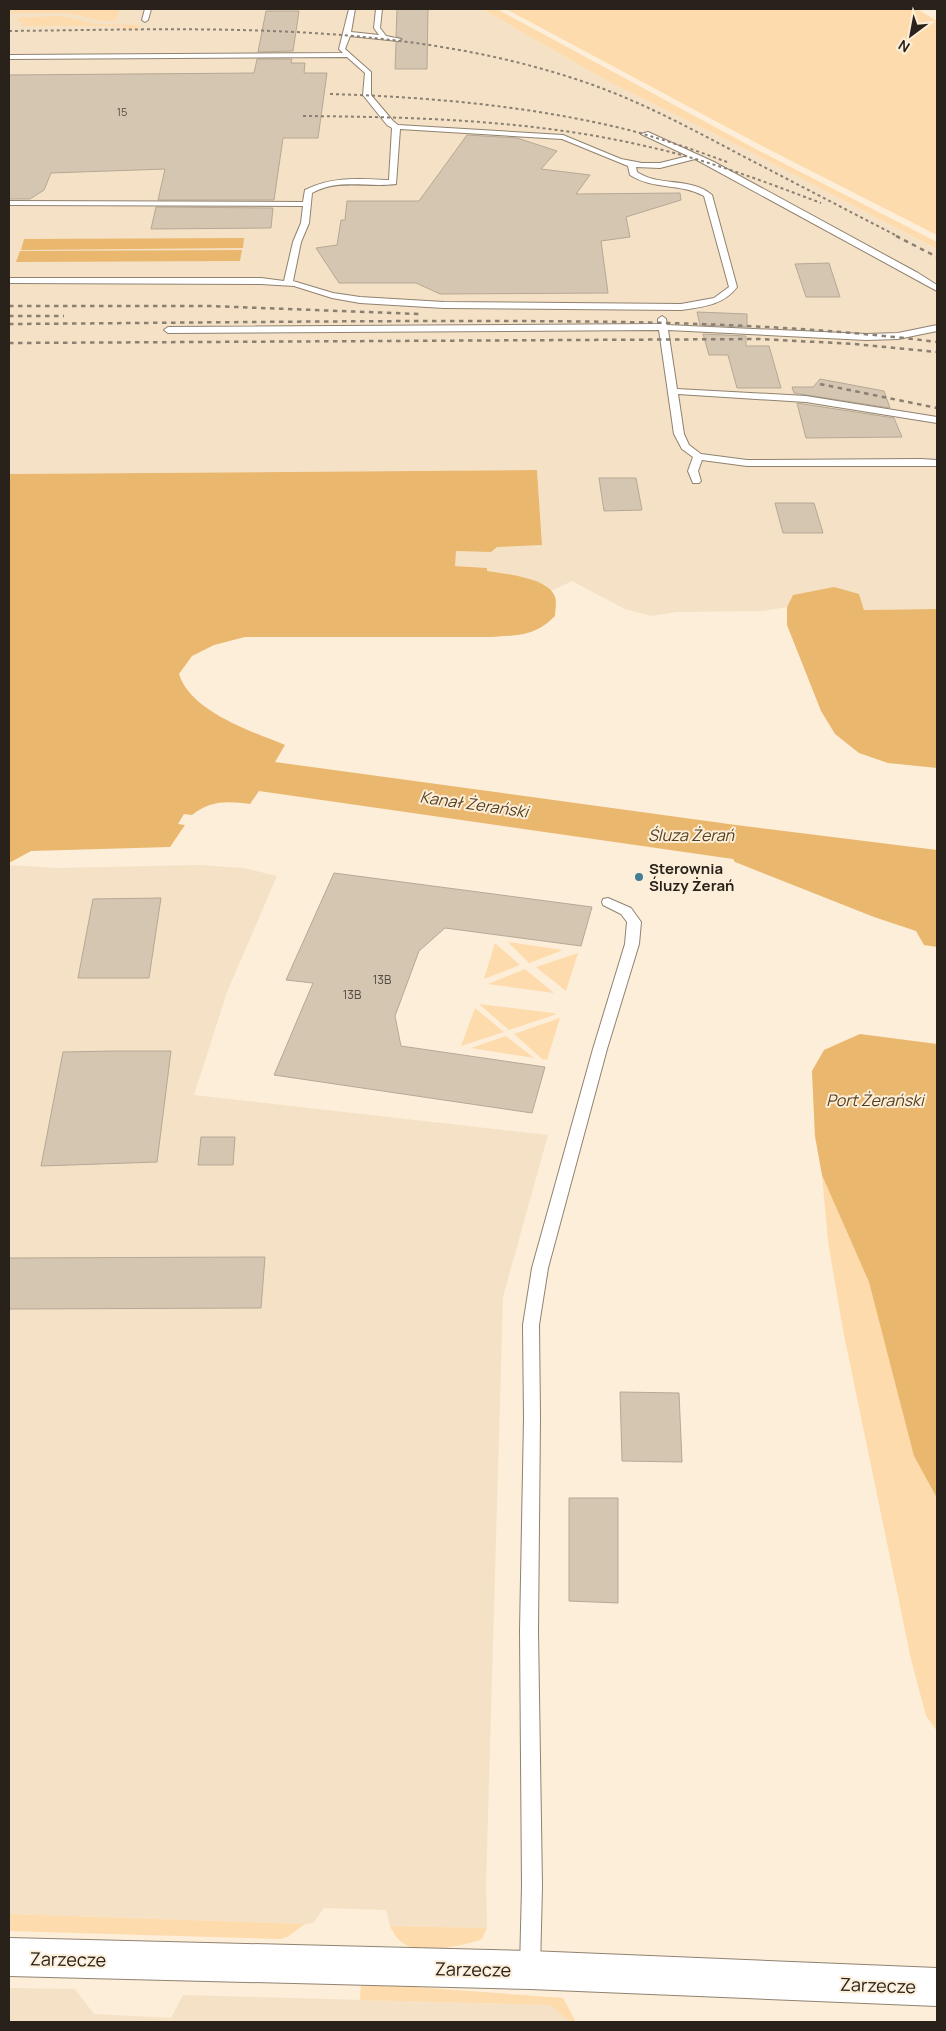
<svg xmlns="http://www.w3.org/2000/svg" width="946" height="2031" viewBox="0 0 946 2031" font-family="Manrope,sans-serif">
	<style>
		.built { fill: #f5e1c6 }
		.green { fill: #fddbac }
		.water { fill: #eab76e }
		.building { fill: #d5c6b2; stroke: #b6a895 }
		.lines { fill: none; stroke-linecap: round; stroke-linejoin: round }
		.lane-casing { stroke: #908270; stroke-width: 2 }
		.street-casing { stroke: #908270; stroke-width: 2 }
		.lane { fill: #fff; fill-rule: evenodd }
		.street { fill: #fff; fill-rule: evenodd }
		.rail-far1 { stroke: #897f72; stroke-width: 2; stroke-dasharray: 3 3; stroke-linecap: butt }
		.rail { stroke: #897f72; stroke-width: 2.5; stroke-dasharray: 4.5 4.5; stroke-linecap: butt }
		.poi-dot { fill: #427e95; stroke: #fdeed9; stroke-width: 2 }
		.labels { text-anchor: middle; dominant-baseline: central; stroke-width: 4; stroke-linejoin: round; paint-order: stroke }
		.far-number-label { font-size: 11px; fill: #534b41 }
		.number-label { font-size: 12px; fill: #534b41 }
		.poi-label { font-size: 15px; font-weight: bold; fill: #28221b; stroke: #fdeed9; text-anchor: start }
		.water-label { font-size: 16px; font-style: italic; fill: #543f1f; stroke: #fdeed9 }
		.near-street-label { font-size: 18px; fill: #28221b; stroke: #fdeed9 }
	</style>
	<rect width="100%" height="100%" fill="#fdeed9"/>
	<path class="built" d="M9,9h473l129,74 128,63 198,103v360l-73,1 -5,-16 -66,1 -6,12 -24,4 -86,1 -26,4 -26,-7 -53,-28 -21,10 -5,-6 -25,-8 -34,-6v-3l-32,-2v-15h36l6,-4 45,-3 -5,-74 -528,4z
		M9,865l48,3 143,-3 43,3 34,8 -50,116 -33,103 354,40 -45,162 -17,588 1,43 -97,-2 -4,-16 -62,-2 -11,15 -8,1 -296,-10z
		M9,1988l66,1 19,25 77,4 12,-23 367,10 21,17h-562z"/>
	<path class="green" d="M9,9h111l-4,11h18l-31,1 -35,-8h-59z
		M482,9h15l255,138 185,95v7l-198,-103 -128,-63z
		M506,9h411l20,12v214l-173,-88z
		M62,16l33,8 45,1 -2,4h-20l5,-1 1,-2h-103l1,-4h-5l1,-4h-9z
		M508,942l55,8 -34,13z
		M495,943l25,22 -36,14z
		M578,953l-12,38 -30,-24z
		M525,969l29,24 -66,-9z
		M479,1004l74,9 4,1 -48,16z
		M475,1008l29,24 -43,14z
		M560,1018l-13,42 -5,-1 -28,-25z
		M506,1036l28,22 -63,-10z
		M824,1050l10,91 103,301v289l-11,-15 -15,-57 -68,-329 -15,-89 -6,-66 -7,-39 -3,-65z
		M9,1914l296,10 -18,13 -6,2 -272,-8z
		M390,1926l97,2 -5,11c-14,6 -60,15 -74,7 -9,-4 -14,-11 -18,-20z
		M361,1983l202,15 13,24h-5l-21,-17 -190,-5z"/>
	<path class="water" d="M244,238l-1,10 -222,2 3,-11z
		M242,250l-2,11 -224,1 4,-11z
		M537,470l5,75 -45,2 -6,5 -35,-1 -1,15 32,2v3c17,3 62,6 68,26 2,5 0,14 0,19 -21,21 -37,19 -65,21h-245l-31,8 -22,11 -13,18c12,38 72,57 106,71l-10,17 461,63 201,25v97l-13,-2 -8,-14 -42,-14 -139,-55 -2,-3 -474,-68 -9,13c-22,-3 -40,-4 -58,11l-8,-1 -6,10 7,1 -15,22 -139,4 -22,12v-389z
		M834,587l25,7 5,16 73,-1v159l-49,-5 -29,-10 -24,-19 -14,-23 -34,-86v-18l6,-12z
		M860,1034l77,10v454l-23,-42 -45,-174 -47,-107 -7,-39 -3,-65 12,-21z"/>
	<path class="building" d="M397,9h31l-1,60h-32l1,-26 7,-4 -7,-3z
		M266,11h33l-6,40 -35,1z
		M257,59h35l-1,4h14l-1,10h23l-9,65h-35l-9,62h-116l7,-31 -114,4 -7,17 -14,9h-21v-124l245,-2z
		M467,135l50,3 40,13 -16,18 49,6 -14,19 104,-1 1,7 -55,17 4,20 -29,4 7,52 -168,1 -24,-11h-77l-23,-35 21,-3 4,-25h4l2,-19h72z
		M156,207l117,1 -2,20 -120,1z
		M829,263l11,34h-34l-11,-33z
		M697,312l50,2v13l-47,-2z
		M703,334l43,2v10h23l12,42h-44l-9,-33h-19z
		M820,379l64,12 6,17 -96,-15 -2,-6h21z
		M797,403l97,15 8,19 -96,1z
		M599,478h37l6,32 -38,1z
		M775,503h39l9,30h-40z
		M334,873l258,34 -11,39 -136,-18 -26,23 -24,65 6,30 144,21 -13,46 -258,-38 39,-92 -27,-3z
		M161,898l-12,80h-71l15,-79z
		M114,1051h57l-14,111 -116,4 22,-114z
		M201,1137h34l-2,28h-35z
		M265,1257l-4,51 -252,1v-51z
		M620,1392l59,1 3,69 -60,-1z
		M569,1498h49v105l-49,-2z"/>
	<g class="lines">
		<g class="lane-casing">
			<path id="lane" d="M145,9h6l-3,11 -3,2 -3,-2z
				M349,9h6l-4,23 28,3 -5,-7 2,-19h6l-2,19 6,8 15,3 -3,2 -48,-5 -5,13 26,23v23l22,26 5,4 165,10 58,24 21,4h18l28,-7 -47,-22 7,-2 66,30 204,111 19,12v6l-242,-132 -35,9 -24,-1 1,5c22,15 55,5 75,23l25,92c-13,18 -35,20 -56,23l-237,-2 -84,-5 -28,-5 -38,-12 -33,-2 -252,-1v-5h252l23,3 9,-39 8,-19 2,-17 -294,-1v-4l294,1 2,-12c27,-14 55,-11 84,-10l3,-52 -5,-3 -24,-30 2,-22 -18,-16 -338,2v-4l334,-2 -4,-4zM400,129l162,10 66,27 2,9c23,15 51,8 74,21l25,91 -15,11 -33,6 -237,-2 -84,-5 -27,-4 -40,-12 8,-39 8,-19 3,-30c27,-15 55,-5 84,-9z
				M662,316l4,3 1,6 199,9 32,-1 39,-8v6l-39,8 -32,1 -198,-10 9,59 129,7 131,21v6l-131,-21 -128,-8 6,40 5,11 12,9 46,6 174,-1 16,1v6h-190l-45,-6 -4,11 3,10 -2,2h-6l-5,-12 5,-14 -11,-8 -8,-15 -15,-104 -491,3 -4,-3 4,-3 490,-3v-5z
				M608,898l23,10 10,14 -2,22 -32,105 -59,219 -9,57 1,93 -2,213 4,255 -2,83 -3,7 -7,3 -7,-3 -3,-7 2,-83 -2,-255 4,-213 -1,-93 9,-57 61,-219 32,-105 2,-22 -6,-8 -18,-9 -1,-3 1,-3z"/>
		</g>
		<g class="street-casing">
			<path id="street" d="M9,1938l521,13 407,17v38l-407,-17 -521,-13z"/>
		</g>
		<use href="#lane" class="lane"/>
		<use href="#street" class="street"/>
		<path class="rail-far1" d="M9,31c194,-2 398,-12 584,54 50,18 97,43 144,68 54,28 108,56 162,84
			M330,94c101,3 201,12 299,36 33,9 66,20 98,32
			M303,116c114,1 230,4 342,30 60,13 118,35 176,57"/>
		<path class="rail" d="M896,236l41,21
			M9,306h200l210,8
			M9,316h55
			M9,324c151,-1 302,-3 453,-3 159,0 317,1 475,21
			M9,343l752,-4 93,5 83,8
			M820,384l117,24"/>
	</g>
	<circle class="poi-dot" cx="639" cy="877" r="5"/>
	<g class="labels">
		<g class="far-number-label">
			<text x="122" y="111">15</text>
		</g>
		<g class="number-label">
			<text x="382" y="979">13B</text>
			<text x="352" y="994">13B</text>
		</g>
		<g class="poi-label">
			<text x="649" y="868">Sterownia<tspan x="649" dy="17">Śluzy Żerań</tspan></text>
		</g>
		<g class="water-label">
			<text transform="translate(474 804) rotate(8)">Kanał Żerański</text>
			<text x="691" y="835">Śluza Żerań</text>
			<text x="875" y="1100">Port Żerański</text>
		</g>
		<g class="near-street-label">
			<text transform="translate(68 1959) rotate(1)">Zarzecze</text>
			<text transform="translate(473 1969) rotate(1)">Zarzecze</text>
			<text transform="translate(878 1985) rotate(2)">Zarzecze</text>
		</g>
	</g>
	<rect width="946" height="2031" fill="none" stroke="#28221b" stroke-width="20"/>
	<g transform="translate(911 35) rotate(212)" stroke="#fdeed9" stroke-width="4" paint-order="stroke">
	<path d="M0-4L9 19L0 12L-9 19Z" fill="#28221b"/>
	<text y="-8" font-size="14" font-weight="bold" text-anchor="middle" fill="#28221b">N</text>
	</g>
</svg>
